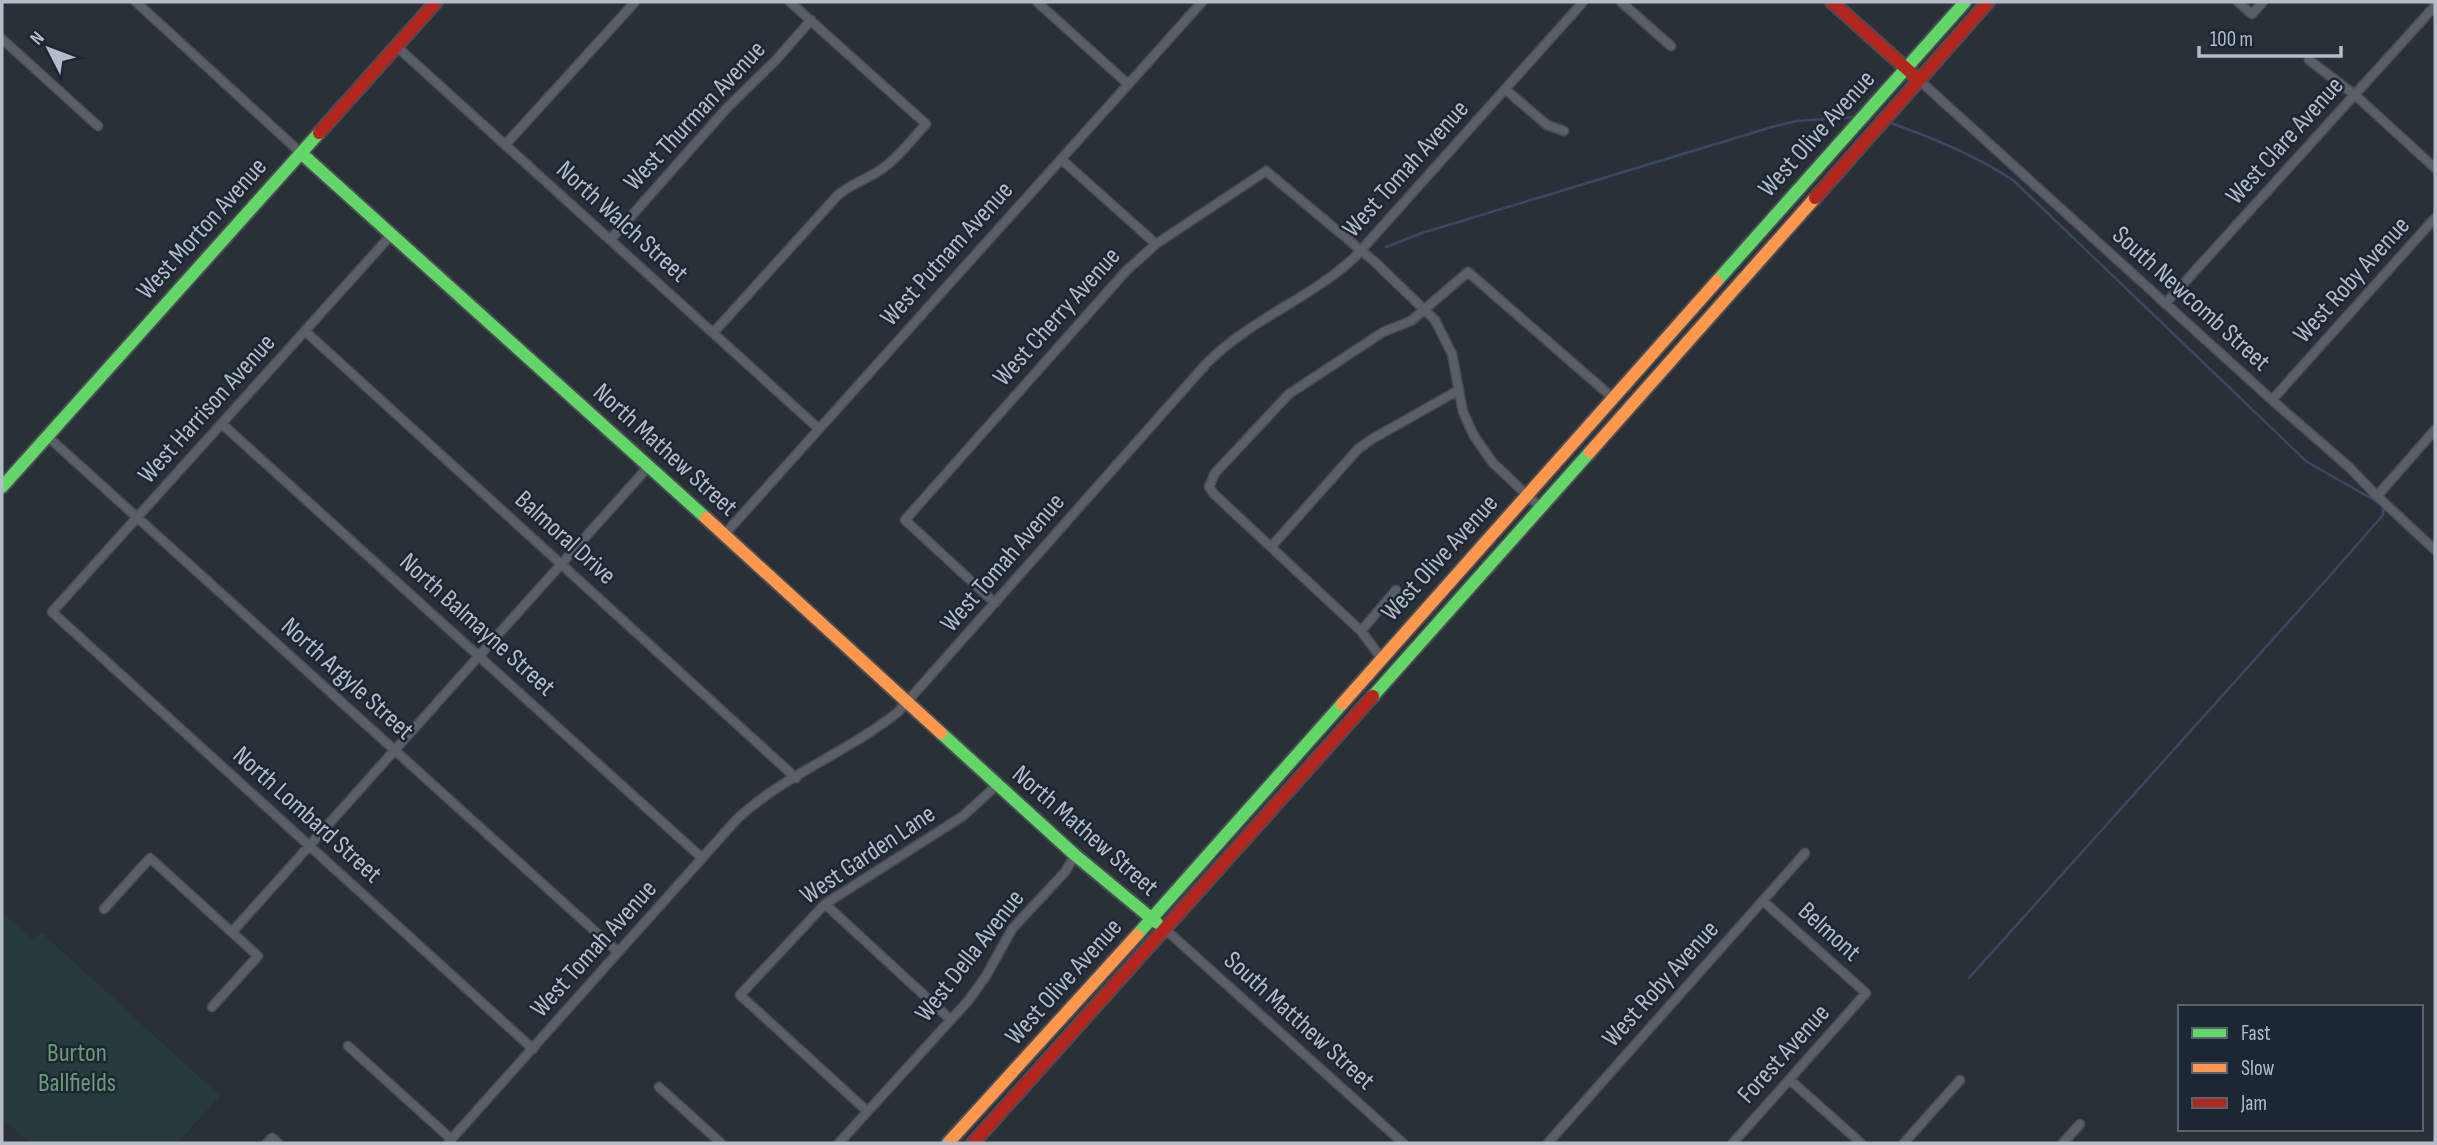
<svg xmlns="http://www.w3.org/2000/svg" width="2437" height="1145" viewBox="0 0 2437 1145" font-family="'Sofia Sans Condensed',sans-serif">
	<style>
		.green { fill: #273a3e }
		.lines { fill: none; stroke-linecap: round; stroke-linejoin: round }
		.stream { stroke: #384963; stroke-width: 2.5 }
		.street-casing { stroke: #484c53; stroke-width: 11 }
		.fast-casing { stroke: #484c53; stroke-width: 16 }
		.slow-casing { stroke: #484c53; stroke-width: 16 }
		.jam-casing { stroke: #484c53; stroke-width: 16 }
		.street { stroke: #5a5e66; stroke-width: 8 }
		.fast { stroke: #63d668; stroke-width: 12 }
		.slow { stroke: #ff974d; stroke-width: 12 }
		.jam { stroke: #b3261e; stroke-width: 12 }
		.labels { text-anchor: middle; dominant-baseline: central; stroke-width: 5; stroke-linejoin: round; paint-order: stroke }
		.street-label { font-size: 26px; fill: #b4bcc9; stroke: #1d2633 }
		.park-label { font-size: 26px; fill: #6b9a76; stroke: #1d2633 }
	</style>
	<rect width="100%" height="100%" fill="#2a3038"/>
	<path class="green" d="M2,912l32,29 8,-8 178,163 -43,47h-146l-29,-25z"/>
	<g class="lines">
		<path class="stream" d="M1888,122c43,15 88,33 126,59l293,281 76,43v10l-56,64 -358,399
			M1386,247l36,-14 350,-106 24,-6 61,-4"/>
		<g class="street-casing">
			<path id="street" d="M136,2l165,151
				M1037,2l91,82
				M1621,2l50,44
				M2238,2l14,12 11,-12
				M2,39l96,87
				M396,46l423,383
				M2309,60l46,35 80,73
				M1919,80l353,320 77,67 28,29 58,54
				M1505,89l42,36 17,6
				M505,145l130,-143
				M1061,159l95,85
				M392,234l-340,378 481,437
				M610,240l116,-131 50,-49 35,-40
				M2165,304l270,-298
				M305,331l491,447
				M713,333l125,-138c14,-12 30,-16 44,-26 17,-12 30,-30 44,-45l-136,-122
				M2272,400l163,-182
				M222,424l480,434
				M47,436l571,516
				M2377,496l58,-66
				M724,535l478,-533
				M1271,547l87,-98 14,-10 87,-49
				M995,603l-90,-83 221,-249 30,-27 110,-73 109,91 60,58 17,34 11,58 11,24 19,27 48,45
				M1361,631l35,-41
				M1382,659l-21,-28 -147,-137 -5,-7 6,-14 74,-79 94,-62 28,-11 57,-49 145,126
				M825,904l126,116
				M104,909l46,-51 108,98 -46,51
				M1166,930l237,213
				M232,932l417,-466
				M348,1046l103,93
				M1790,1080l71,63
				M659,1087l62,56
				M867,1111l-127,-116 85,-91 138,-88 34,-31
				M267,1143l5,-5 6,5
				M448,1143l289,-324c47,-44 111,-67 161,-107l308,-348c44,-45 104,-65 149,-107l228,-255
				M839,1143l129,-142 18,-25 26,-47 53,-57 10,-17
				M1548,1143l257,-290
				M1733,1143l133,-150 -103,-92
				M1904,1143l56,-63
				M2063,1143l17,-19"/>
		</g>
		<g class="fast-casing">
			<path id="fast" d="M301,153l405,365
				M1717,281l248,-279
				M2,487l317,-354
				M1373,696l217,-244
				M941,733l134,122 82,68
				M1137,935l205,-231"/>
		</g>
		<g class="slow-casing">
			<path id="slow" d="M1590,452l225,-254
				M706,518l235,215
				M1342,704l375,-423
				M948,1143l189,-208"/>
		</g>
		<g class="jam-casing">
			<path id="jam" d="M1832,2l87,78
				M319,133l117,-131
				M1815,198l173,-196
				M973,1143l400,-447"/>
		</g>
		<use href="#street" class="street"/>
		<use href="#fast" class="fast"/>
		<use href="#slow" class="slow"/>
		<use href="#jam" class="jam"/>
	</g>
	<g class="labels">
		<g class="street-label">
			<text transform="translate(695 116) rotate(-47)">West Thurman Avenue</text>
			<text transform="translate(1817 134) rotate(-48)">West Olive Avenue</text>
			<text transform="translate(2285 141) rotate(-48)">West Clare Avenue</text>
			<text transform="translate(1406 169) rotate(-48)">West Tomah Avenue</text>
			<text transform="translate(622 222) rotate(42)">North Walch Street</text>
			<text transform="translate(202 229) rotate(-48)">West Morton Avenue</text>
			<text transform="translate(947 254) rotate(-48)">West Putnam Avenue</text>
			<text transform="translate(2352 280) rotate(-48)">West Roby Avenue</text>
			<text transform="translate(2191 299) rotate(42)">South Newcomb Street</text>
			<text transform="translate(1057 317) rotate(-48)">West Cherry Avenue</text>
			<text transform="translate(207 409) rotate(-48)">West Harrison Avenue</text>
			<text transform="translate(665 450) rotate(42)">North Mathew Street</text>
			<text transform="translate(565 538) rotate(42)">Balmoral Drive</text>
			<text transform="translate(1440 558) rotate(-48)">West Olive Avenue</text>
			<text transform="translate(1003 563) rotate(-49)">West Tomah Avenue</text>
			<text transform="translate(477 625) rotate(42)">North Balmayne Street</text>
			<text transform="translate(347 679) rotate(42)">North Argyle Street</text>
			<text transform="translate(307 815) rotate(42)">North Lombard Street</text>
			<text transform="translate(1085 831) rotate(41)">North Mathew Street</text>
			<text transform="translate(868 855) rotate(-34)">West Garden Lane</text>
			<text transform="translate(1829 932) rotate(42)">Belmont</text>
			<text transform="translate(594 949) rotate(-48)">West Tomah Avenue</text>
			<text transform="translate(970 956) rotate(-52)">West Della Avenue</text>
			<text transform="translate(1064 982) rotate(-48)">West Olive Avenue</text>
			<text transform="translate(1661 984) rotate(-48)">West Roby Avenue</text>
			<text transform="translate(1299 1021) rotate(42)">South Matthew Street</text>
			<text transform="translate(1784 1054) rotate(-48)">Forest Avenue</text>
		</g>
		<g class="park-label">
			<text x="77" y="1053">Burton<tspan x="77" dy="30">Ballfields</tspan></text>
		</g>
	</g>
	<rect width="2437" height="1145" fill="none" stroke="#b4bcc9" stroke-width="7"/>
	<rect x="2178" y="1005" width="245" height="126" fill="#1d2633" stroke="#59626f" stroke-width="2"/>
	<rect x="2192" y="1028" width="35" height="10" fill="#63d668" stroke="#59626f" stroke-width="2"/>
	<text x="2241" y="1040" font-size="21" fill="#b4bcc9">Fast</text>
	<rect x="2192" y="1063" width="35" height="10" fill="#ff974d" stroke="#59626f" stroke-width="2"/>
	<text x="2241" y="1075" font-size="21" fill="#b4bcc9">Slow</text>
	<rect x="2192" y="1098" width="35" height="10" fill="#b3261e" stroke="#59626f" stroke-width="2"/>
	<text x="2241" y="1110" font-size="21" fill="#b4bcc9">Jam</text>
	<g transform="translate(49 49) rotate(312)" stroke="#1d2633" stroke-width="5" paint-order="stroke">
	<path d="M0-5L12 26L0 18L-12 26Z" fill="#b4bcc9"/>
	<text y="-10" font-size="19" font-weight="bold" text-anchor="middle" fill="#b4bcc9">N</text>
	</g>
	<path d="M2199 46v10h142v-10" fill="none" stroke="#b4bcc9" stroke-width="3.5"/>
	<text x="2210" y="46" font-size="21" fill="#b4bcc9" stroke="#1d2633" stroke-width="5" paint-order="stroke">100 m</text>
</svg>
